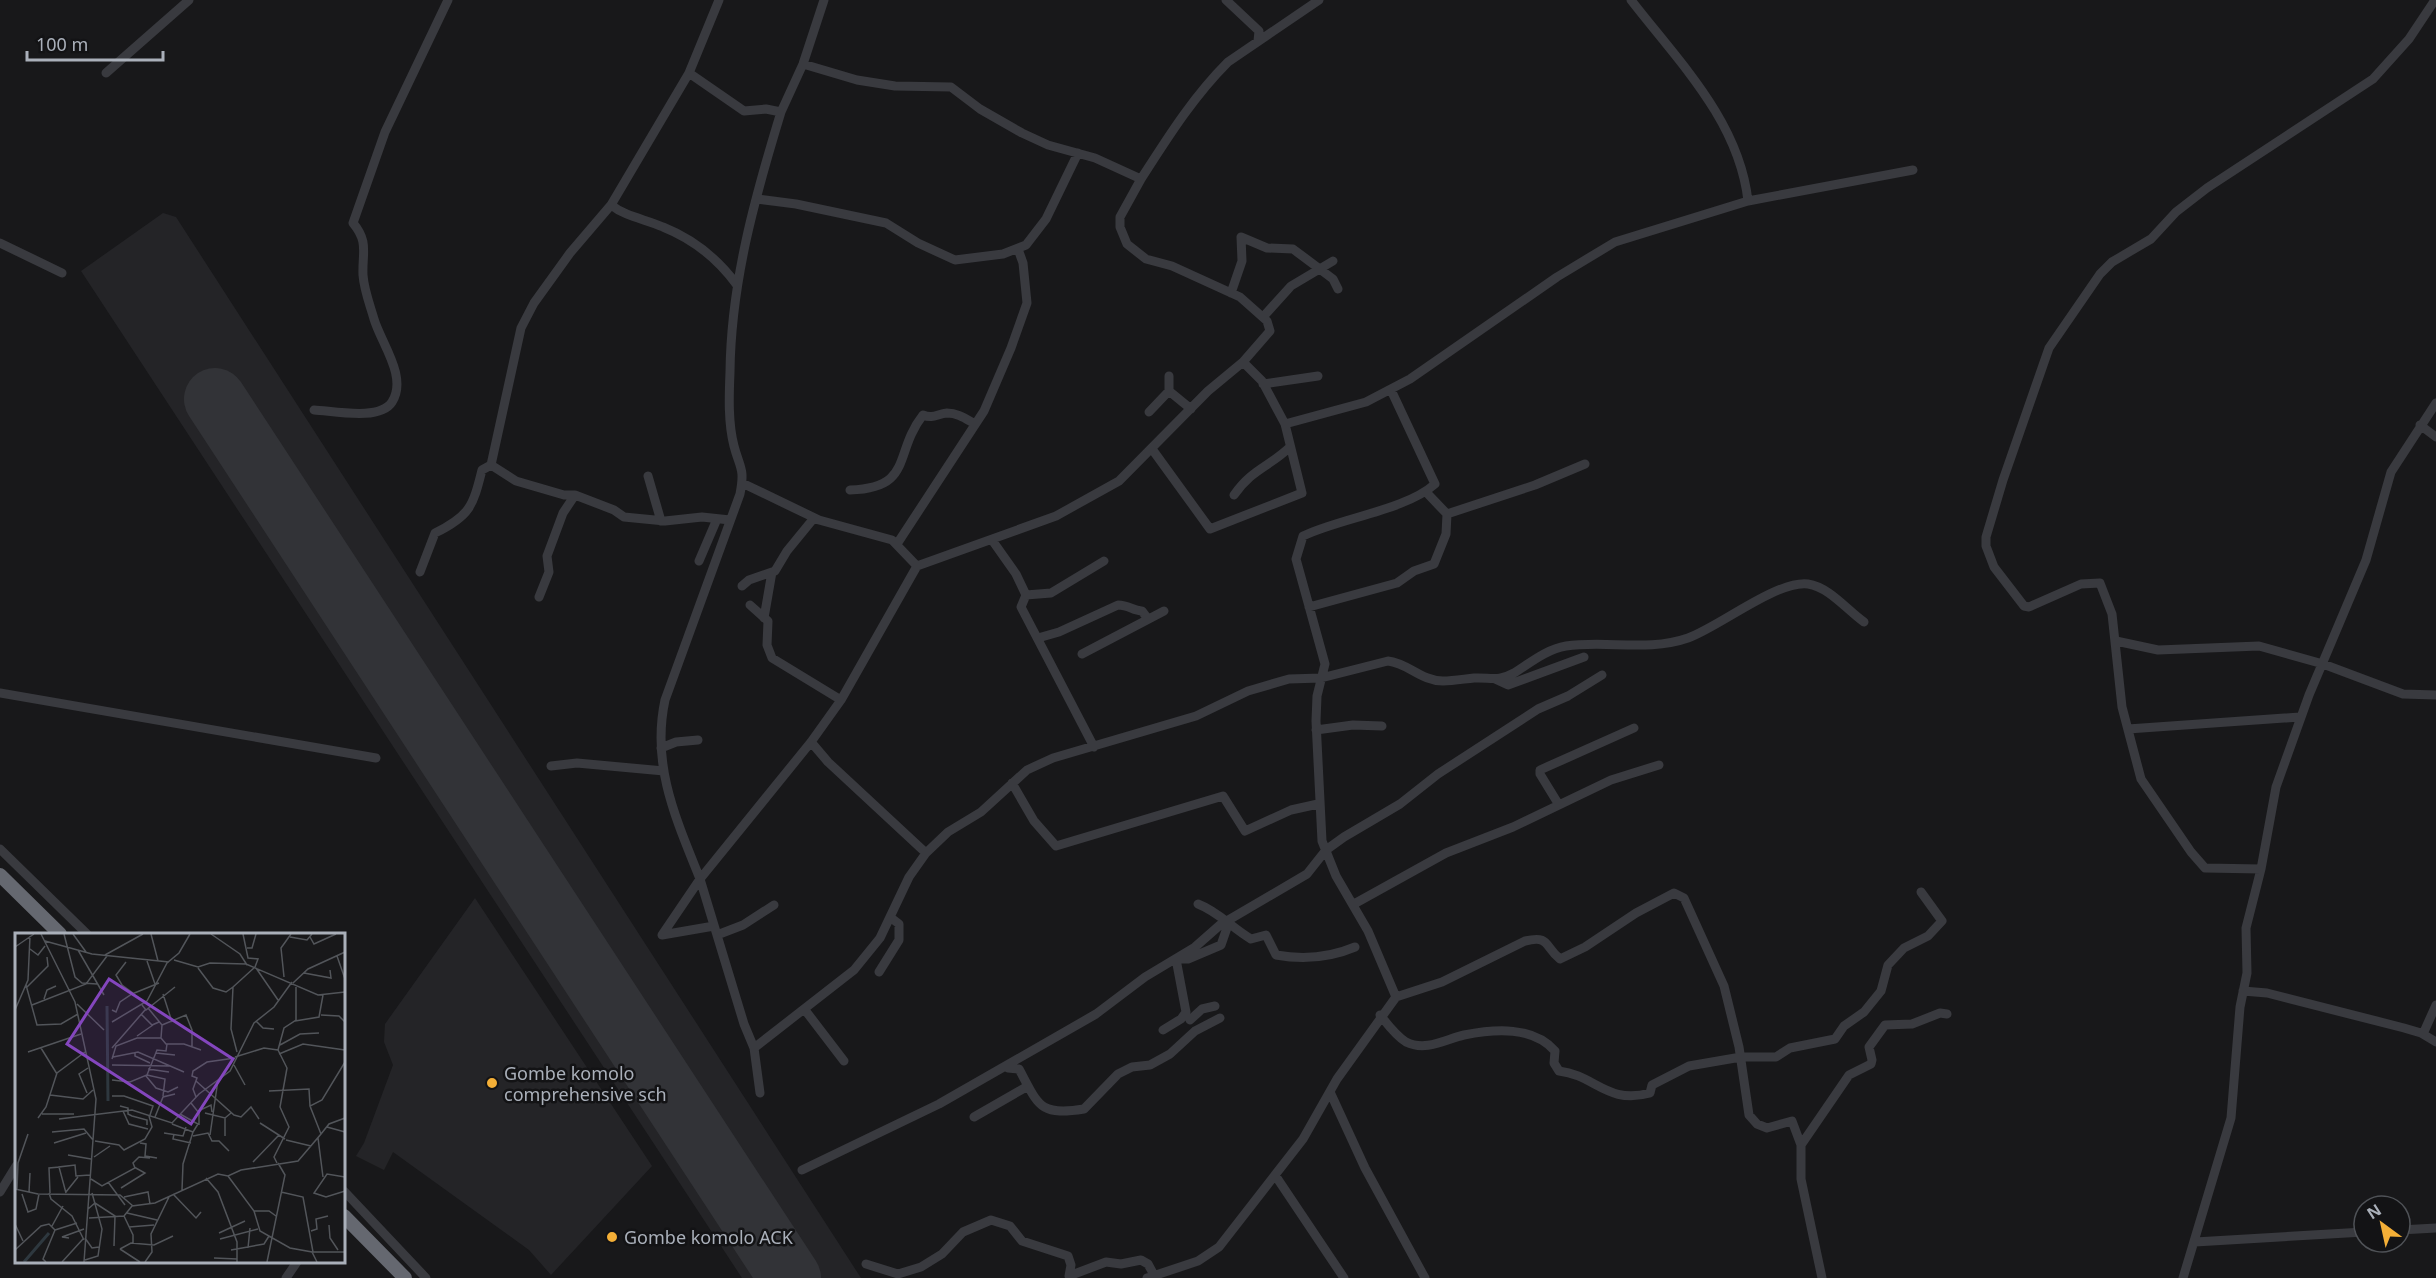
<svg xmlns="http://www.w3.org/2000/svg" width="2436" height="1278" viewBox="0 0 2436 1278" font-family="'Noto Sans',sans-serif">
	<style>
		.built { fill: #242427 }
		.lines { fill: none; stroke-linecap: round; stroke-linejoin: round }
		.runway { stroke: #323337; stroke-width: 62 }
		.minor { stroke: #393a3f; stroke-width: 9 }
		.highway { stroke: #656870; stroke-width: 14 }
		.poi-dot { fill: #f4af37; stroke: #131315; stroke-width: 2 }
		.labels { text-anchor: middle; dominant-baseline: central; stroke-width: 5; stroke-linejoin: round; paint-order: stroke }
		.poi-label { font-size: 18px; fill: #aab0ba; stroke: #131315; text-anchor: start }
		.inset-river { fill: none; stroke: #2e383f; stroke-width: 3 }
		.inset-road { fill: none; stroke: #52555a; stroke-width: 1.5 }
		.view { fill: #8446be; fill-opacity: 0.15; stroke: #8446be; stroke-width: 3 }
		.inset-edge { fill: none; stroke: #aab0ba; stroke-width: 3 }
	</style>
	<rect width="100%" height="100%" fill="#18181a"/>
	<path class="built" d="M163,213l13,4 685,1061h-119l-661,-1007z
		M475,898l177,268 -101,109 -22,-25 -136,-98 -9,18 -28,-14 8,-13 29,-78 -9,-23 1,-18z"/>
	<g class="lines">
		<path class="runway" d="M215,399l575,879"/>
		<path class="minor" d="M1226,0l33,31 -1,10
			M1631,0c48,62 108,121 117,201
			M803,64l54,16 38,6 56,1 29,22 42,24 26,12 47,13 46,21 -21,38v10l7,17 19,15 26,7 68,31 27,24 3,10 -27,31
			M106,73l83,-73
			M689,73l55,38 22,-2 15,3 22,-48 21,-64
			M1141,179c27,-42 52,-82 87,-117l91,-62
			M757,199l39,5 90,19 32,20 37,17 48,-6 23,-9 20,-26 32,-66
			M611,205c15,12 34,14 52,22 30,12 55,32 74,58
			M1241,237l26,11 26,1 40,30 5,10
			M0,243l62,30
			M1231,293l11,-32 -1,-24
			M1263,317l28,-31 42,-25
			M1263,384l55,-8
			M1169,391v-15
			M314,410c20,1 66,11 78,-8 16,-25 -11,-59 -18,-83 -4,-14 -10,-29 -11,-44 -1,-22 6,-33 -10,-52l32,-91 63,-132
			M1149,412l20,-21 22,18
			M2420,425l16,12
			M1152,449l58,80 92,-36 -17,-69
			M491,465l25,16 48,14h11l39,15 10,7 41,4 37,-4 28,3
			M648,476l13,45
			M742,483l77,37 73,20 25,26
			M850,490c64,-2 43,-37 73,-75 10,4 14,-1 24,-2 11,0 19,6 28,11
			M1426,492l21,22
			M1234,495c18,-26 35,-28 56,-48
			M992,540l24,34 10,21 -5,12 73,140
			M897,544l87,-133 27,-63 16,-45 -4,-40 -5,-14
			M699,561l18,-42
			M420,572l15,-39c35,-17 38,-27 47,-63l9,-5 30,-137 13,-25 36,-50 41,-48 78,-132 30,-73
			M742,586l7,-6 26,-9 12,-20 27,-33
			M1026,595l25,-2 53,-32
			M539,597l10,-25 -2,-16 16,-43 12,-18
			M750,605l18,16 -1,24 5,13 69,42
			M1309,607l88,-24 17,-12 20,-7 12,-30 1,-20 88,-29 50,-21
			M764,618l8,-46
			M1038,638l21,-6 59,-27c11,0 15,6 24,6l6,8
			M2116,641l42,9 101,-4 64,18 80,30 33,1
			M1082,654l82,-43
			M1495,679l13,6 76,-28
			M0,693l376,65
			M2128,729l172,-12
			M1316,730l37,-5 29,1
			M811,742l17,20 98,91
			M661,748l15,-6 22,-2
			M551,766l26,-3 87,8
			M1012,783l22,38 22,25 167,-50 22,35 46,-21 27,-6
			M1559,805l-19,-31v-4l94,-42
			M0,849l87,85
			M2261,869l-56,-1 -14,-16 -50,-73 -19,-72 -10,-93 -12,-31 -19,1 -52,23 -5,-1 -30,-39 -8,-21v-9l17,-57 46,-132 51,-74 12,-12 39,-23 25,-27 31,-24 166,-109 36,-40 26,-39
			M1198,904c21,8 34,24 53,35l15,-4 10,20c28,5 53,3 79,-8
			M1354,904l92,-51 67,-26 98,-47 48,-15
			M662,935l38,-56c-24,-60 -49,-114 -35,-179l75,-206c5,-26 0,-25 -6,-48 -6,-23 -5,-50 -4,-74 1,-90 25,-175 51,-260
			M662,935l52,-9
			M717,935l26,-10 31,-20
			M879,972l20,-32v-16l-9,-7
			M2243,991l24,2 137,35 17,5 15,9
			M1396,997l46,-15 83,-41c25,-6 19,5 35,18l25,-12 51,-34 38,-20 10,5 40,88 15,61 10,68 8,9 10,4 25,-7 9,24
			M805,1010l39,51
			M1380,1015c8,10 16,21 26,27 20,10 40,-3 58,-7 31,-6 69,-9 91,16l-1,12 5,8c36,4 48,34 91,22l2,-8 37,-19 52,-9h35l14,-9 45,-9 9,-13 20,-14 17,-21 7,-26 16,-17 24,-12 14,-15 -21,-29
			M1190,1020l12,-11 13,-3
			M1163,1030l18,-11 5,-7 -10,-53h12l33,-14 8,-23
			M2423,1034l13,-29
			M754,1048l100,-78 26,-32 29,-61 17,-24 22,-21 33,-20 46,-42 26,-12 143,-42 52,-25 41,-12 32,-1 67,-17c20,2 33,20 55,20 10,0 21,-2 31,-3 16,-1 24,4 40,-5 16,-10 33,-24 52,-27 40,-6 82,6 122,-8 31,-11 89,-58 120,-54 21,3 39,26 56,38
			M1008,1068l11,1c20,37 20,47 65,40l34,-35 14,-7 18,-2 20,-11 25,-23 25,-13
			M1330,1092l35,76 60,110
			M760,1093l-6,-45 -10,-24 -44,-145 111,-137 30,-42 76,-134 139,-50 63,-35 89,-90 35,-29 19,19 23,43 81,-22 44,-23 147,-102 58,-35 133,-41 165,-31
			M974,1117l54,-31
			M802,1170l137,-66 157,-90 49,-37 50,-30 25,-22 87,-51 19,-24 18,-13 56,-33 38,-30 100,-65 30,-13 34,-21
			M1275,1175l69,103
			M344,1191l82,87
			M0,1192l16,-26
			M2400,1230l36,-2
			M2195,1242l169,-10
			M866,1264l32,10 23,-7 21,-13 21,-22 28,-12 19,6 12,15 46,15 3,9 -2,11 37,-14 15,2 20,-4 7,4 6,11
			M286,1278l11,-16
			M1147,1278l51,-17 21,-14 84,-108 34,-60 59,-82 -28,-66 -32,-55 -14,-35 -6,-120 1,-25 8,-32 -29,-105 7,-23c38,-18 103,-26 132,-52l-44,-94
			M1822,1278l-21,-99v-34l48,-70 22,-11 1,-4 -3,-13 16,-22 27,-1 28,-11 7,1
			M2183,1278l48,-160 9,-111 7,-34 -1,-45 15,-59 15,-82 33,-92 57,-135 25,-88 45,-69"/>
		<path class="highway" d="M0,875l60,59
			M344,1216l61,62"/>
	</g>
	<g class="poi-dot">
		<circle cx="492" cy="1083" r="6"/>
		<circle cx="612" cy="1237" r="6"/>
	</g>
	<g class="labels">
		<g class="poi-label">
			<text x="504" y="1073">Gombe komolo<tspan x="504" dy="21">comprehensive sch</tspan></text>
			<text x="624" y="1237">Gombe komolo ACK</text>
		</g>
	</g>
	<g transform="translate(15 933)">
		<rect width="330" height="330" fill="#18181a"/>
		<path class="inset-river" d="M92,73l1,95M9,329l25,-29"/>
		<path class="inset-road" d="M26,1l34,68 21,97 -12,163M49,1l11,43 7,6 15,1M58,1l13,18M136,1l7,27M196,1l29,20 7,11M228,1l5,24 10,1 -3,8M275,4l17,3 5,-6M295,4l4,7 22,-10M30,8l47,13 77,8M0,14l19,-13M232,15h5l4,-14M15,16l8,6 7,-9M63,17l26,45M90,22l38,-21M322,23l8,23M159,27l24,7 12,-4 36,1 72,31 27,-3M132,28l8,23M111,29l-10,13 6,10 11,8M183,35l15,20 13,4 7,-5M241,35l22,32M289,40l27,5 -1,-8M269,44l-3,-29 10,-14M278,50l15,-14 37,-17M11,52l11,40 24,-1 17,-10M11,55l22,-22 -1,-9M148,61l9,28M29,66l3,-9 9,-4M62,71l27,26M17,72l54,-21 21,-28M127,72l4,5 29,-23M133,75l14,17 -1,13M0,77l13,-30 2,-44M97,77l4,2 4,-10 12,-8 27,-11M126,81l11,11 7,-3M306,82l18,1 6,6M241,88l7,7 11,1M280,88l24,-4 4,-22M97,89l35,-21 20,-38 12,-10 11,-19M147,92l24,-10 6,15v17M122,103l16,-11M265,112l20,-11 19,-1M26,115l16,26M97,115l33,-38M13,119l53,-18M120,119v4l15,7M222,119l-6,-23 2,-42 22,-20M141,120l19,2M264,121l24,-10 42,6M98,124l25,-5 46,20M220,124l29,-9 14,2M97,126l4,-13 21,-8h24l5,6h18l17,6M97,132l57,1M219,132l11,20M133,136l21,3M132,142l18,4 -2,17M131,143l10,12 12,4 10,-5M97,147l18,2 17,-7 10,-25 9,1 1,-7M181,148l38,34 7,2 10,-10 8,12M254,158l40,-2 1,17M72,160l-8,-19 9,-6M35,162l33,4 10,-9M97,163h12l29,10 -3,9M181,164l-3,-8 4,-11 -5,-2 1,-5 14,-9 28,-4M176,170l8,10v12M105,173l8,2v6l4,2 15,4v5M108,178l6,13 19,5M183,178l13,-6 1,7M190,180l20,5 6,-5M27,181h32M165,181l18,10 -5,8M140,184l8,-20 12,-3M23,185l8,-11 11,-34 28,-21M210,185v18M44,186l73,-9 40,13 27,-29 31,-23 24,-48 20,-16 18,-25M245,190l25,16M157,191l21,8 -10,32 -1,26M312,194l18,5M37,199l32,-3 9,11M149,200l19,3 3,-9M159,201l-1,5 18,4M306,201l8,-10 16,-6M195,202l8,-55M178,203l15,-3 4,8h7l10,10M303,205l5,39M271,207l25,6M80,208l24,4 5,5 21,-11 7,-12 -3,-11M39,210l32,-10M125,210l6,1 -1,12 12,2M53,222l23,4M79,224l16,-11M238,229l26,-27M262,230l-3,-6 15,-30 -9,-20 7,-39 -9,-18 6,-22 12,-8v-35M213,243l26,35 6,20 30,17 22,4 5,10M330,244l-18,-3 -13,19 12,4 19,-6M191,245l12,14 19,50v20M76,246l11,7 33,-18 -2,-5 6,-6 11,1M93,249l17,23M106,255l24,-15 -11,-6M0,256l23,5 82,1 13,11M2,256l1,-26 10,-29M14,259l1,-19M51,259l12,-15M266,259l22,5 10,55M34,260l2,6 21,17 12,24M35,260l-1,-25 11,-1M51,260l-7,-26 16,-2 1,11 14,-1M7,261l6,18 8,-3 3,-15M158,261l23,24 5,-6M109,264l24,-5 2,12M73,276l7,-6 20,13 -1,30M239,278h15l7,5M112,280l30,7M109,283l9,19v9M74,285l35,-2 8,-10 23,-3 63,-29 10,2 13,-6 57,-9 23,-27 -11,-28 12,-6 23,-38M0,291l8,17M314,292l1,13 8,12M37,293l11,-20M114,294l25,-2M40,297l22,-7M296,298l6,-2 -1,-10 12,-3M204,300l26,-12M54,305l-7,-1 22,-8M70,305l7,10 7,-1M205,306l38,-10M233,315l2,-20M105,316l11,-6 23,2 19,-9M105,316l20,13M0,317l26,-24 8,-2 6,6M216,317l33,-6 5,-8M298,319h32M199,325l23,1M70,327l13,-4 4,-27 -10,-36M31,329l-3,-3 12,-29M47,329l21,-23M130,329l7,-10 -1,-18 18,-37M252,329l18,-87 -7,-12"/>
		<path class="view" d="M94,46l124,80 -42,65 -124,-80z"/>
		<rect width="330" height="330" class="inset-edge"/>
	</g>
	<g transform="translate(2382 1224) rotate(327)"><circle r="28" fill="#131315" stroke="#4f5257" stroke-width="1.5"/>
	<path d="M0-4.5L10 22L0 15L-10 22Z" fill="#f4af37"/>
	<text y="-9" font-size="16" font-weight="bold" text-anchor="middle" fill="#aab0ba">N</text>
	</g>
	<path d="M27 51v9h136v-9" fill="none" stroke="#aab0ba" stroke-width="3"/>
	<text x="36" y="51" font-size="18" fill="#aab0ba" stroke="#131315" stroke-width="4.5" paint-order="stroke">100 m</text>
</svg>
